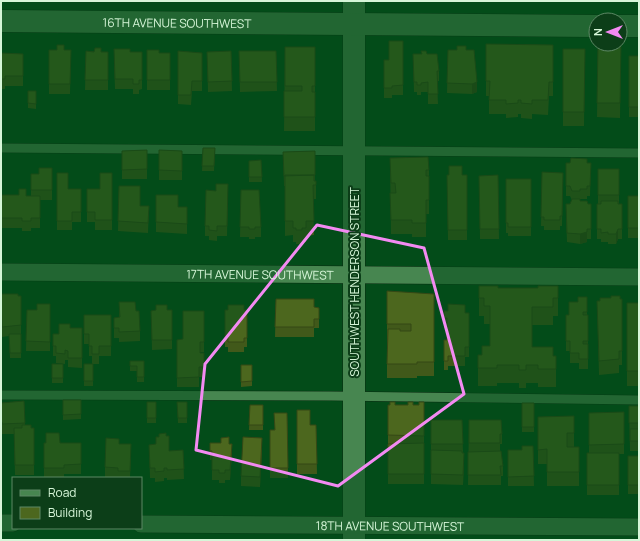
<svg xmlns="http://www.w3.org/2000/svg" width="640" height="541" viewBox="0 0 640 541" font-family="Manrope,sans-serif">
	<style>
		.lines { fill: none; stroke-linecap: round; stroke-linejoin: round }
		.lane-casing { stroke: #0a2c11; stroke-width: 10 }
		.street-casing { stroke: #0a2c11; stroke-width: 18 }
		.secondary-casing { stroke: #0a2c11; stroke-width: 23 }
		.lane { stroke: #478650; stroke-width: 9 }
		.street { stroke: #478650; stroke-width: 17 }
		.secondary { stroke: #478650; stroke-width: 22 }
		.wall { fill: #41591a }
		.shaded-wall { fill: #354815 }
		.building { fill: #4c671e; stroke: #354815 }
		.marked { fill: none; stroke: #f38af2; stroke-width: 3; stroke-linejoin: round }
		.labels { text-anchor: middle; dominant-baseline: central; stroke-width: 4; stroke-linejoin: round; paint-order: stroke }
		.street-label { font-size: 12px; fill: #d6f6d8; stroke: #0c3e18 }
	</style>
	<rect width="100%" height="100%" fill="#034c19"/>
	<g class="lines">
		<g class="lane-casing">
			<path id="lane" d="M1,148l638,5
				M1,395l330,1 308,4"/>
		</g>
		<g class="street-casing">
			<g id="street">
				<path id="s1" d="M1,272l638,5"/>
				<path d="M1,523h12"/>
				<path id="s2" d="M141,524l498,3"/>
			</g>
		</g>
		<g class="secondary-casing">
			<g id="secondary">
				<path d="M354,1v539"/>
				<path id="s3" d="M1,21l595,5"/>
				<path d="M620,26h19"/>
			</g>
		</g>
		<use href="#lane" class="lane"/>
		<use href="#street" class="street"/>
		<use href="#secondary" class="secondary"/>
	</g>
	<path class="wall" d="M403,41v54h-11v3h-8v-38h5z
		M486,44l67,1v51h-4l-1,19 -16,-1v5l-11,-1v-4h-3v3l-12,1v-4h-17v-18h-3z
		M598,44h23l-1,74 -23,-1z
		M285,47h30v84h-31z
		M563,49h22l-1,77h-21z
		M49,50h22l-1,44h-21z
		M147,50l12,3h11v37h-23z
		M448,50h18l11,42 -5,2 -25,-1z
		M86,51l22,1v38h-23z
		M178,51l24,2v38h-10l-1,14 -13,-1z
		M231,51l1,40 -24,1 -1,-40z
		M239,51h37l1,40 -37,1z
		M142,52v37l-3,1v4h-6v-5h-18l-1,-30z
		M1,53l22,1v32h-18v3h-4z
		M413,54h14l12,17v10h-2l1,23h-10v-12h-7v3h-4v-3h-3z
		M629,56h10v61h-10z
		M28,91h8v18l-8,-1z
		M203,148h12l-1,23h-12z
		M147,150v29h-25v-28z
		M159,150l23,1v29h-23z
		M315,151v30l1,4v14h-3l1,36 -8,1v6h-4v2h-6v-2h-3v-7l-8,1v-50h-1l-1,-34z
		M390,158l39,12v44h-3v23h-14v-3h-21z
		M261,160l1,22h-13v-21z
		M566,163h25l-1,33h-3v3h-7v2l8,3h3v35h-4v3l-7,2 -13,-2 -1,-28 6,-14 -2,-4h-4z
		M52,168v32h-12v28h-9v3h-9v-3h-21v-33l30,1v-22h8z
		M598,169h21v35h3v35h-4l-2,5h-8v-2h-7v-3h-4v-35h1z
		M542,172l21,1 -1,53h-2v4h-16v-4h-3z
		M57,173l11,16h13v33h-9v8h-15z
		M112,173v57h-17v-8h-8v-33h13z
		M447,175h20v65h-19z
		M498,175l1,64h-19l-1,-63z
		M506,179h25v57h-23v-3h-2z
		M119,186l21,20h9l-1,27 -30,-2z
		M241,190l20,37v10h-6v2h-6v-2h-9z
		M228,194l-1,42h-10v5l-8,-1v-4h-4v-10z
		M156,195l22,12h9v27l-31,-2z
		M628,196h11v42h-11z
		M479,286l19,2h40l20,-2v30h-5v9h-21v22l21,9h3v31h-18v-4h-12v5h-7v-5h-22v3h-19v-31h4l8,-9v-22h-6v-8h-5z
		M1,294l20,2v62h-11l-1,-22 -7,1z
		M434,294v82h-17v2h-30v-54z
		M587,297v18h1v54h-9v-6h-9v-12h-4v-36h3l9,-13z
		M276,299l38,8 5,1v20h-5v9h-39z
		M622,299v66h-3v8l-20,2 -2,-74z
		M119,302l17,9 4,20v10l-21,1v-4h-5v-20l5,-1z
		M627,303h12v83h-12z
		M50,304v47h-24l1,-41h10z
		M172,310v39l-20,1 -1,-39z
		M225,310h22v37h-3v5h-16v-5h-3z
		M204,311v41h-4v1h4v24h-5v10h-22v-47l6,-1z
		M444,311l25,2v44h-4v9h-17v4h-4v-30h3v-12h-3z
		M84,315h27v41h-12v8h-7v-8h-3v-12h-5z
		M70,328h12v40l-14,-1v-7h-3v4l-9,-1v-7h-3v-22h6z
		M130,361h14v21h-7v-11h-7z
		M52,364h11v19h-11z
		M84,364h9v22h-9z
		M241,365h11v21l-11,1z
		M63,400h18v19l-18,1z
		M24,401l1,24 6,3h3v47h-19l-1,-41h-12v-2h-1v-29z
		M147,402h9v21h-9z
		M177,402h10v21h-9z
		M424,402v82h-36v-49l7,-30h24z
		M522,403h12v29h-12z
		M250,405h13v25h-14z
		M629,406h10v45h-9z
		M297,410l13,15h6l1,49h-20z
		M624,412v42h-5v41h-32v-42h2v-40z
		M287,413l1,65h-18v-48h4z
		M574,416v31h5v39h-32v-22h-9v-47z
		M431,420h31l1,33 1,10 -1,22 -32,-1z
		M469,420l33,14v10h-2v7l3,15v10h-2v9h-33z
		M166,436l3,15 14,-1 1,29 -17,1v-2h-3v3l-9,1v-4h-5l-1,-33 7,-1z
		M44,443h37v31h-17v4h-20z
		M210,443l19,1 3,10 -2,26h-5v3h-6v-3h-7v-20h-2z
		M119,444l12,10 -1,24h-12v-1h-13v-10z
		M533,446l1,40h-26v-36h14z
		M262,448l-2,39 -19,-1v-10z
		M628,456h11v38h-11z"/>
	<path class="shaded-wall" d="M477,82v10l-5,2v-10z
		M618,229v10l-2,5v-10z
		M587,232v10l-7,2v-10z
		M262,438v10l-2,39v-10z
		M232,444v10l-2,26v-10z
		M464,453v10l-1,22v-10z"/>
	<path class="building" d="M389,41h14v44l-11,1v2h-8v-28h5z
		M486,44l67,1v37h-4l-1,18h-16v4l-11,-1v-3h-3v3l-12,1v-4h-17l1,-19h-4z
		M598,44h23l-1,59h-23z
		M57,45h7v5h7l-1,34h-21v-34h8z
		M457,46h9v4h8l3,32 -5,2 -25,-1 1,-33h9z
		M285,47h30v39h-3v6h3v25h-31v-26h18v-5h-17z
		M95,48h6v4h7v28h-23l1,-29 8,1z
		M114,49h16v3h12v28h-3v4h-6v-5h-18z
		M563,49h22l-1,63h-21z
		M147,50h12v3h11v27h-23z
		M178,51l24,2v28h-10l-1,14h-13z
		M231,51l1,30 -24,1 -1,-30z
		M239,51h37l1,31h-37z
		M421,51h5l1,3h10l2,17h-2l1,23h-10v-12l-7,1v2h-4v-3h-3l-1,-28h9z
		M1,53l22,1v22h-18v3h-4z
		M629,56h10v51h-10z
		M28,91h8v13l-8,-1z
		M203,148h12l-1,18h-12z
		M147,150v19l-25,1v-19z
		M159,150l23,1v20l-23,-1z
		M315,151v24l-31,1 -1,-24z
		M428,157l1,13h-3v6h3v24h-3v23h-14v-3h-21l-1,-27h6l-1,-10h-4l-1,-25z
		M571,158l16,1v4h4l-1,23h-3v3h-7v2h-8l-2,-5h-4v-23h4z
		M261,160l1,17h-13v-16z
		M449,166h13v9h5v55h-19l-1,-55h2z
		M39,168h13v22h-21v-16h8z
		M598,169h21v26h-21z
		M542,172l21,1 -1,43h-2v4h-16v-3h-3z
		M57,173h11v16h13v23h-9v9h-15z
		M100,173h12v47h-17v-8h-8v-23h13z
		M285,175h29v6h2v4h-3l1,36h-8v7h-4v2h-6v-2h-3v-7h-8z
		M498,175l1,54h-19l-1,-53z
		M506,179h25v48h-23v-4h-2z
		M216,184h12l-1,42h-10v5l-8,-1v-4h-4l1,-36 10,1z
		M119,186h21v20h9l-1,17 -30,-2z
		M19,189h7v7h14v22h-9v3h-9v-3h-21v-23h18z
		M241,190h18l2,37h-6v2h-6v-2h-9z
		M156,195h22v12h9v17l-31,-2z
		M628,196h11v32h-11z
		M572,199h8v2h7l1,3h3v25h-4v3l-7,2 -13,-1 -1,-29h4z
		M601,201h17v3h4v25h-4l-2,5h-8v-2l-7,1v-4h-4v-25h4z
		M479,286h19v2h40v-2h20v12h-5v9h-21v40h21v9h3v13h-18v-4h-12v5h-7v-5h-22v3h-19v-13h4v-9h8v-40h-6v-8h-5z
		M387,291l47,3v68h-17v2h-30l1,-35h12v2h11v-7h-24z
		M1,294h17v2h3v29l-19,2z
		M611,296h9v3h2v52h-3v8l-20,2 -2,-60h3v-3h11z
		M578,297h9v15h-4v3h5v26h-5v3h5v15h-9v-6h-9v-12h-4v-26h3v-13h9z
		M276,299h38v8l5,1v11h-5v8h-39z
		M119,302h16l1,9h3l1,20 -21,1v-4h-5v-10l6,-1z
		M627,303h12v68h-12z
		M37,304h13v38l-24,-1 1,-31h10z
		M448,304l17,1v8h4v34h-4v9h-17v5h-4v-21h3v-22h-3v-7h4z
		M156,305h11v5h5v30h-20l-1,-29 5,-1z
		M228,305h16v5h3v28h-3v4h-16v-5h-3v-27h3z
		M183,311h21v31h-4v11h4v14h-5v10l-22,1v-38l6,-1z
		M84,315h27v31h-12v8h-7v-8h-3v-12h-5z
		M59,324h11v4h12v30h-14v-7l-3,-1v4l-9,-1v-7h-3v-12h6z
		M9,334h12v19h-11z
		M130,361h14v16h-7v-11h-7z
		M52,364h11v14h-11z
		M84,364h9v17h-9z
		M241,365h11v16l-11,1z
		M63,400h18v14l-18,1z
		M24,401l1,22 -23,1v-2h-1v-19z
		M147,402h9v16h-9z
		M177,402h10v16h-9z
		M390,402h5v3h13v-3h5v3h6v-3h5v34l-36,-1v-30h2z
		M522,403h12v24h-12z
		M250,405h13v20h-14z
		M629,406h10v17h-10z
		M297,410h13v15h6l1,39h-20z
		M624,412v32l-35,1v-32z
		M274,413h13l1,55h-18v-38h5z
		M574,416v17h-7v14h12v25h-32v-23l-9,1v-33z
		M431,420h31l1,24h-32z
		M469,420h32l1,14h-2v9h-31z
		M22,425h9v3h3v37h-19l-1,-37h8z
		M630,429h9v12h-9z
		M46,433h13l1,10h21v21l-17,1v3h-20v-25h2z
		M166,433v3h3v15l14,-1 1,19 -17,1v-2h-3v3l-9,1v-4h-5l-1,-23 7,-1v-7h3v-3z
		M229,437v7h3l-2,26h-5v3h-6v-3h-7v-19h-2v-8h11v-5z
		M243,437l19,1 -2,39 -19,-1z
		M106,438l13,1v5h12l-1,27h-12v-3l-13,-1z
		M424,443v31h-36v-30z
		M522,446h11l1,30 -26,1v-27h14z
		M431,450l31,1v2h2l-1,22 -32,-1z
		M501,451l2,15h-3l1,9h-33v-23z
		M587,453h32v32h-32z
		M628,456h11v29h-11z"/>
	<path d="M0 0H640V541H0ZM317,225l107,23 40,146 -126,92 -142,-36 9,-86z" fill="#034c19" fill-opacity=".55" fill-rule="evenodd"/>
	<path class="marked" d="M317,225l107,23 40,146 -126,92 -142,-36 9,-86z"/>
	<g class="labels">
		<g class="street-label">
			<text stroke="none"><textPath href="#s3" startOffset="176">16TH AVENUE SOUTHWEST</textPath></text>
			<text stroke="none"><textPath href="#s1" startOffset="259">17TH AVENUE SOUTHWEST</textPath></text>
			<text transform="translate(354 282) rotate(-90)">SOUTHWEST HENDERSON STREET</text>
			<text stroke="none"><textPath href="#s2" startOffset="249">18TH AVENUE SOUTHWEST</textPath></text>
		</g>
	</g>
	<rect width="640" height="541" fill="none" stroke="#d6f6d8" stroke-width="4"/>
	<rect x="12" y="477" width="130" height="52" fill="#0c3e18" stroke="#5d8865"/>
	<rect x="20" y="490" width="20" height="6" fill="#478650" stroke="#5d8865"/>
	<text x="48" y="497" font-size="12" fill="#d6f6d8">Road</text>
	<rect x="20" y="507" width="20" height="12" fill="#4c671e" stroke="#5d8865"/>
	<text x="48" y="517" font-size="12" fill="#d6f6d8">Building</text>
	<g transform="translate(608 32) rotate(270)"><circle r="19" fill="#0c3e18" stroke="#5d8865"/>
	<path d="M0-3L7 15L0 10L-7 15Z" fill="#f38af2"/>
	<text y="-6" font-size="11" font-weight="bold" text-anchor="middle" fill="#d6f6d8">N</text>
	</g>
</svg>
